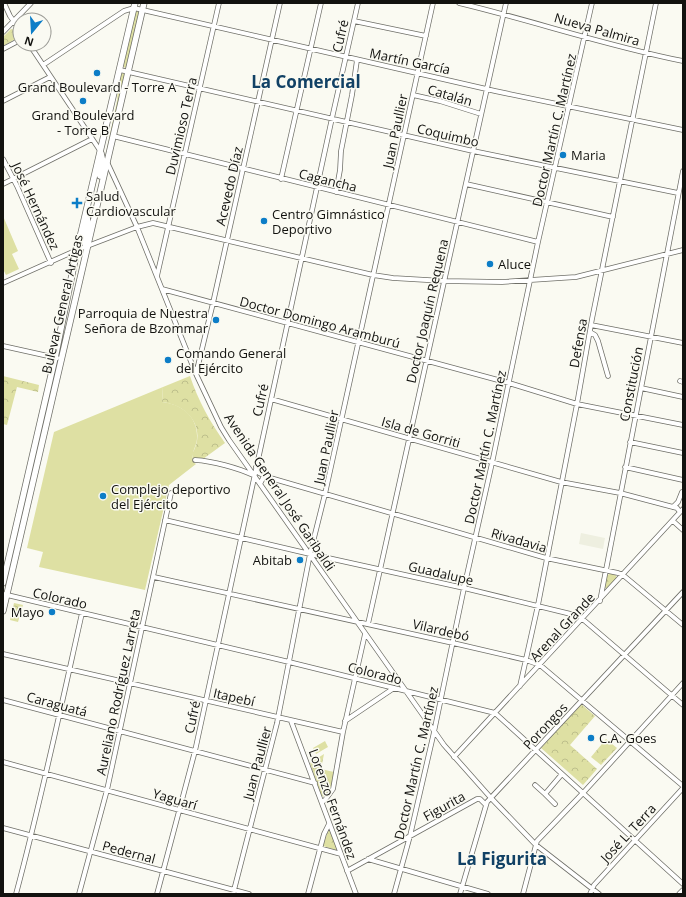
<svg xmlns="http://www.w3.org/2000/svg" width="686" height="897" viewBox="0 0 686 897" font-family="'Open Sans',sans-serif">
	<style>
		.built { fill: #eeefe0 }
		.grass { fill: #dee0a3 }
		.park { fill: url(#park-crowns) }
		.lines { fill: none; stroke-linecap: round; stroke-linejoin: round }
		.minor-casing { stroke: #6f6f68; stroke-width: 5.5 }
		.major-casing { stroke: #6f6f68; stroke-width: 7 }
		.minor { stroke: #fff; stroke-width: 4 }
		.major { stroke: #fff; stroke-width: 5.5 }
		.poi-dot { fill: #0c7dc7; stroke: #fafaf2; stroke-width: 1.5 }
		.labels { text-anchor: middle; dominant-baseline: central; stroke-width: 3; stroke-linejoin: round; paint-order: stroke }
		.street-label { font-size: 13px; fill: #12120f; stroke: #fafaf2 }
		.poi-label { font-size: 13px; fill: #12120f; stroke: #fafaf2; text-anchor: start }
		.district-label { font-size: 17px; font-weight: bold; fill: #114165; stroke: #fafaf2 }
	</style>
	<defs>
		<pattern id="park-crowns" width="20" height="18" patternUnits="userSpaceOnUse"><rect width="20" height="18" fill="#dee0a3"/><path d="M2 6a3 3 0 1 1 6 0M12 15a3 3 0 1 1 6 0" fill="none" stroke="#bdbf8b"/></pattern>
	</defs>
	<rect width="100%" height="100%" fill="#fafaf2"/>
	<path class="built" d="M581,533l24,5 -2,11 -24,-5z"/>
	<path class="grass" d="M137,11l2,1v1l-13,54 -1,1 -2,-2 12,-54z
		M123,73l2,1 -19,79 11,-52 1,-13 3,-14z
		M3,216l15,35 -6,3 7,15 -13,6 -3,-6z
		M163,387l-1,15c20,2 36,15 35,36 0,6 -3,10 -4,15 -1,3 0,6 0,9l3,2 -27,21 -24,105 -106,-23 4,-15 -16,-4 27,-116z
		M325,741l3,6 -12,7 -3,-6z"/>
	<path class="park" d="M11,29l4,1 4,7 -16,9v-9z
		M3,376l36,9 -1,7 -21,-5 -10,38 -4,-1z
		M190,376c8,24 20,46 35,67l-22,16 -10,-1 -1,-4c15,-25 -3,-49 -30,-52l1,-15z
		M611,573l4,1 2,4 -10,10h-2l1,-12z
		M14,603l9,2 -5,17 -8,-2z
		M581,704l14,12 -25,29 27,24 -14,16 -42,-37z
		M606,739l11,9 -16,17 -10,-8z
		M324,754l-3,15 13,3 -3,15 -7,10 -3,-2 -11,-32z
		M328,831h2l7,17 -1,2 -13,-4z"/>
	<g class="lines">
		<g class="minor-casing">
			<path id="minor" d="M4,3l6,13 10,14
				M459,3c75,18 148,43 224,58
				M354,21l72,15
				M3,32l28,-29
				M29,44l72,108
				M3,49l17,-9
				M43,65l81,-54 10,-3 361,83 188,39
				M120,70l353,81 205,42
				M413,95l27,6 41,13
				M3,101l47,-24
				M113,136l425,106
				M3,159l14,27 34,77
				M107,162l30,65 59,147 25,53 8,13 215,305 47,53 45,47 63,49
				M281,179l40,-176
				M3,184l89,-45
				M466,184l147,33
				M336,192l4,-22 1,-19 11,-56 5,-35
				M157,276l62,-273
				M3,283l74,-33 60,-23 16,-4 220,52 20,3 51,3 58,1 74,-5 107,-27
				M162,289l347,94 68,21 106,21
				M591,325l92,18
				M590,332l5,3 3,6 10,35
				M3,346l54,12
				M196,374l17,-71 67,-300
				M680,381l3,1
				M641,388l42,9
				M271,399l290,83 59,11 53,14 4,1 3,4
				M630,442l53,11
				M195,460c18,1 43,8 58,15
				M256,467l3,6 8,4
				M625,467l58,13
				M260,484l3,-6 4,-1 279,81 72,15 5,2 60,50
				M673,507l5,-5 4,-10
				M165,520l145,34 154,34 115,28 104,89
				M673,521l10,9
				M154,577l299,66 73,17 14,5 143,121
				M3,594l286,68 206,51 188,171
				M600,601l83,-430
				M368,624l138,-621
				M3,654l340,78
				M520,686l18,-81 39,-201 15,-85 64,-316
				M3,700l312,83
				M291,721l65,173
				M345,721l49,-33
				M454,757l229,-248
				M3,762l338,92
				M535,785l10,9
				M322,802l3,-2 8,-11 10,-57 22,-98
				M555,804l-10,-10 17,-20
				M3,828l246,66
				M368,859l120,35
				M347,871l130,-72h3l6,6
				M16,894c25,-93 45,-187 66,-281
				M79,894l28,-104 64,-297
				M157,894l38,-143 137,-633 26,-115
				M233,894l44,-171 33,-169 15,-60 108,-491
				M308,894l16,-60 5,-10
				M394,894l16,-58 24,-104 30,-144 28,-125 46,-221 54,-239
				M460,894l27,-92 196,-210
				M523,894l14,-53 46,-48 100,-110
				M590,894l4,-9 89,-97"/>
		</g>
		<g class="major-casing">
			<path id="major" d="M100,176l3,-14 -2,-9
				M87,217l1,6 -4,19 3,5
				M3,583l52,-225 22,-108 58,-247
				M3,611l141,-608
				M680,894l3,-3"/>
		</g>
		<use href="#minor" class="minor"/>
		<use href="#major" class="major"/>
	</g>
	<g class="poi-dot">
		<circle cx="97" cy="73" r="4"/>
		<circle cx="83" cy="101" r="4"/>
		<circle cx="563" cy="155" r="4"/>
		<path d="M75 197h4v4h4v4h-4v4h-4v-4h-4v-4h4z"/>
		<circle cx="264" cy="221" r="4"/>
		<circle cx="490" cy="264" r="4"/>
		<circle cx="216" cy="320" r="4"/>
		<circle cx="168" cy="360" r="4"/>
		<circle cx="103" cy="496" r="4"/>
		<circle cx="300" cy="560" r="4"/>
		<circle cx="52" cy="612" r="4"/>
		<circle cx="591" cy="738" r="4"/>
	</g>
	<g class="labels">
		<g class="street-label">
			<text transform="translate(597 29) rotate(16)">Nueva Palmira</text>
			<text transform="translate(340 36) rotate(-77)">Cufré</text>
			<text transform="translate(410 61) rotate(12)">Martín García</text>
			<text transform="translate(450 95) rotate(16)">Catalán</text>
			<text transform="translate(181 126) rotate(-77)">Duvimioso Terra</text>
			<text transform="translate(554 130) rotate(-77)">Doctor Martín C. Martínez</text>
			<text transform="translate(395 131) rotate(-78)">Juan Paullier</text>
			<text transform="translate(448 135) rotate(13)">Coquimbo</text>
			<text transform="translate(328 180) rotate(14)">Cagancha</text>
			<text transform="translate(229 186) rotate(-77)">Acevedo Díaz</text>
			<text transform="translate(36 206) rotate(65)">José Hernández</text>
			<text transform="translate(62 304) rotate(-77)">Bulevar General Artigas</text>
			<text transform="translate(427 311) rotate(-77)">Doctor Joaquín Requena</text>
			<text transform="translate(320 322) rotate(15)">Doctor Domingo Aramburú</text>
			<text transform="translate(578 343) rotate(-80)">Defensa</text>
			<text transform="translate(631 384) rotate(-79)">Constitución</text>
			<text transform="translate(260 400) rotate(-77)">Cufré</text>
			<text transform="translate(421 432) rotate(16)">Isla de Gorriti</text>
			<text transform="translate(326 447) rotate(-78)">Juan Paullier</text>
			<text transform="translate(485 447) rotate(-78)">Doctor Martín C. Martínez</text>
			<text transform="translate(280 492) rotate(56)">Avenida General José Garibaldi</text>
			<text transform="translate(519 540) rotate(16)">Rivadavia</text>
			<text transform="translate(441 573) rotate(13)">Guadalupe</text>
			<text transform="translate(60 598) rotate(13)">Colorado</text>
			<text transform="translate(562 627) rotate(-47)">Arenal Grande</text>
			<text transform="translate(441 630) rotate(13)">Vilardebó</text>
			<text transform="translate(375 673) rotate(14)">Colorado</text>
			<text transform="translate(118 692) rotate(-78)">Aureliano Rodríguez Larreta</text>
			<text transform="translate(234 697) rotate(13)">Itapebí</text>
			<text transform="translate(57 704) rotate(15)">Caraguatá</text>
			<text transform="translate(192 717) rotate(-78)">Cufré</text>
			<text transform="translate(545 726) rotate(-47)">Porongos</text>
			<text transform="translate(257 763) rotate(-75)">Juan Paullier</text>
			<text transform="translate(416 763) rotate(-77)">Doctor Martín C. Martínez</text>
			<text transform="translate(175 799) rotate(16)">Yaguarí</text>
			<text transform="translate(333 804) rotate(70)">Lorenzo Fernández</text>
			<text transform="translate(444 806) rotate(-29)">Figurita</text>
			<text transform="translate(628 833) rotate(-47)">José L. Terra</text>
			<text transform="translate(129 852) rotate(15)">Pedernal</text>
		</g>
		<g class="poi-label">
			<text x="97" y="87" text-anchor="middle">Grand Boulevard - Torre A</text>
			<text x="83" y="115" text-anchor="middle">Grand Boulevard<tspan x="83" dy="15">- Torre B</tspan></text>
			<text x="571" y="155">Maria</text>
			<text x="86" y="196">Salud<tspan x="86" dy="15">Cardiovascular</tspan></text>
			<text x="272" y="214">Centro Gimnástico<tspan x="272" dy="15">Deportivo</tspan></text>
			<text x="498" y="264">Aluce</text>
			<text x="208" y="313" text-anchor="end">Parroquia de Nuestra<tspan x="208" dy="15">Señora de Bzommar</tspan></text>
			<text x="176" y="353">Comando General<tspan x="176" dy="15">del Ejército</tspan></text>
			<text x="111" y="489">Complejo deportivo<tspan x="111" dy="15">del Ejército</tspan></text>
			<text x="292" y="560" text-anchor="end">Abitab</text>
			<text x="44" y="612" text-anchor="end">Mayo</text>
			<text x="599" y="738">C.A. Goes</text>
		</g>
		<g class="district-label">
			<text x="306" y="81">La Comercial</text>
			<text x="502" y="858">La Figurita</text>
		</g>
	</g>
	<rect width="686" height="897" fill="none" stroke="#12120f" stroke-width="8"/>
	<g transform="translate(32 32) rotate(198)"><circle r="19" fill="#fafaf2" stroke="#9d9d97"/>
	<path d="M0-3L7 15L0 10L-7 15Z" fill="#0c7dc7"/>
	<text y="-6" font-size="11" font-weight="bold" text-anchor="middle" fill="#12120f">N</text>
	</g>
</svg>
